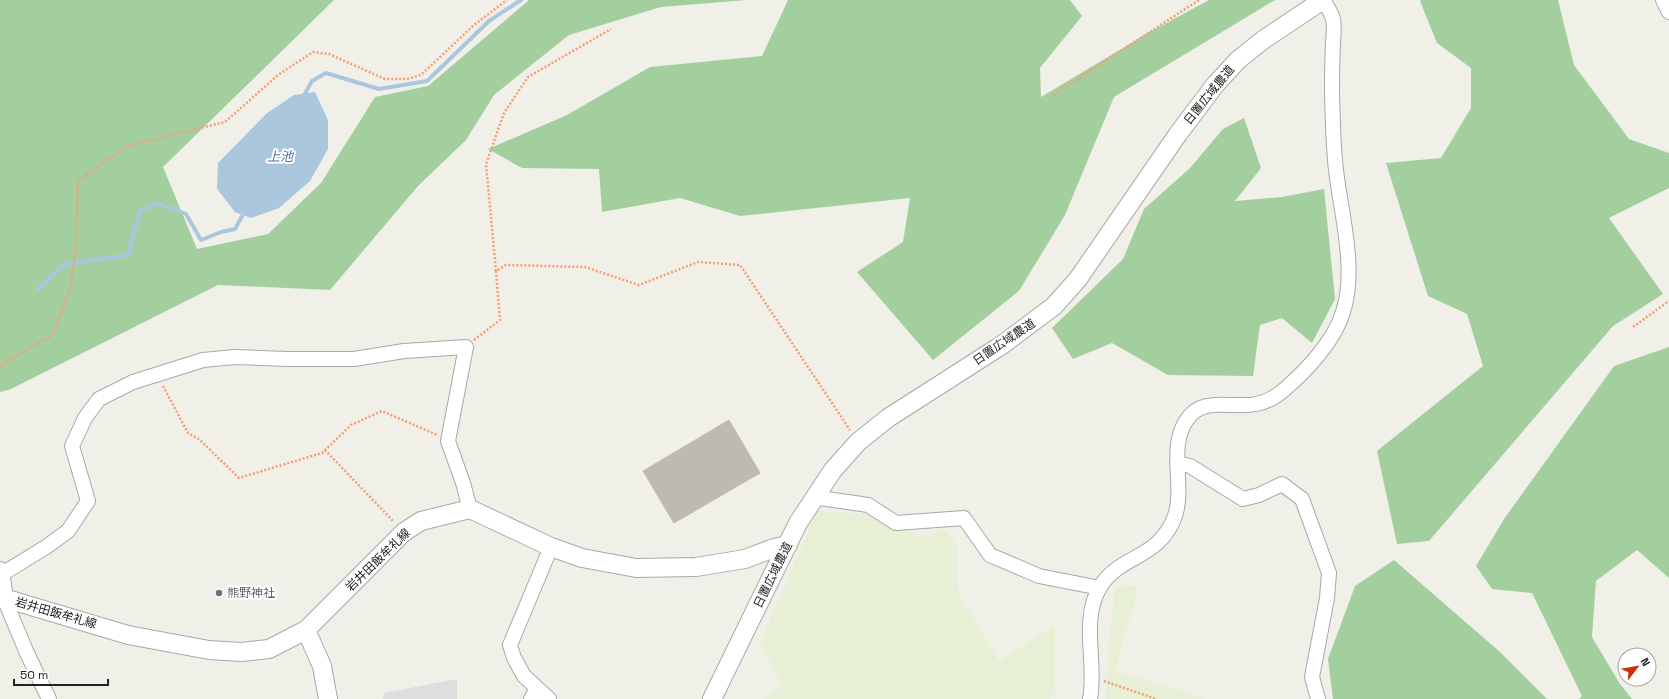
<svg xmlns="http://www.w3.org/2000/svg" width="1669" height="699" viewBox="0 0 1669 699" font-family="'Space Grotesk','Noto Sans JP',sans-serif">
	<style>
		.residential { fill: #dfdede }
		.farmland { fill: #e7efd5 }
		.forest { fill: #a3cf9f }
		.water { fill: #abc7dd }
		.lines { fill: none; stroke-linecap: round; stroke-linejoin: round }
		.stream { stroke: #abc7dd; stroke-width: 4 }
		.building { fill: #beb9b1; stroke: #c3baab }
		.minor-casing { stroke: #a8a8a8; stroke-width: 16 }
		.tertiary-casing { stroke: #a8a8a8; stroke-width: 20 }
		.path { stroke: #f59d75; stroke-width: 2.5; stroke-dasharray: 2 2; stroke-linecap: butt }
		.minor { stroke: #fff; stroke-width: 14 }
		.tertiary { stroke: #fff; stroke-width: 18 }
		.worship-dot { fill: #6b7280; stroke: #fff; stroke-width: 1.5 }
		.labels { text-anchor: middle; dominant-baseline: central; stroke-width: 4; stroke-linejoin: round; paint-order: stroke }
		.street-label { font-size: 12px; fill: #212121; stroke: #fff }
		.worship-label { font-size: 12px; fill: #5b616d; stroke: #fff; text-anchor: start }
		.water-label { font-size: 13px; font-style: italic; fill: #506caf; stroke: #fff }
	</style>
	<rect width="100%" height="100%" fill="#f1f0e8"/>
	<path class="residential" d="M457,679v20h-74l1,-6z"/>
	<path class="farmland" d="M817,511l47,3 62,24 17,-9 14,16v46l42,70 56,-36v64l-5,10h-288l20,-14 -22,-42z
		M1138,585l-22,86 91,28h-101l2,-46 7,-65z"/>
	<path class="forest" d="M0,0h334l-171,167 34,82 71,-15 53,-51 54,-86 53,-11 101,-86h218l-86,7 -92,28 -75,60 -28,45 -48,46 -88,104 -112,-5 -207,104 -11,3z
		M788,0h282l12,16 -42,52 1,29 107,-64 61,-33h66l-161,97 -49,118 -46,76 -86,69 -76,-88 46,-30 7,-44 -170,18 -60,-18 -78,14 -3,-43 -77,-1 -34,-19 79,-34 83,-48 112,-11z
		M1421,0h137l16,65 55,74 40,14v35l-60,30 54,76 -50,32 -184,215 -32,3 -20,-93 106,-85 -16,-52 -39,-18 -42,-133 55,-5 30,-50v-40l-34,-25 -17,-42z
		M1244,118l17,50 -26,33 47,-4 42,-8 11,110 -23,44 -30,-25 -22,7 -7,51 -85,-1 -56,-32 -39,16 -21,-31 71,-69 21,-50 46,-41 33,-39z
		M1669,347v231l-32,-28 -41,31 -4,56 28,47 12,15h-53l3,-3 -50,-103 -40,-4 -16,-23 28,-47 110,-153z
		M1394,560l106,92 47,47h-214l-5,-40 27,-73z"/>
	<path class="water" d="M315,92l13,28v29l-18,32 -31,27 -28,10 -16,-6 -18,-23 1,-26 49,-50 27,-18z"/>
	<g class="lines">
		<path class="stream" d="M303,97l9,-16 14,-8 53,16 48,-8 62,-60 32,-21
			M38,289l27,-25 64,-9 4,-20 7,-23 17,-9 29,11 15,26 20,-8 14,-3 10,-18"/>
	</g>
	<path class="building" d="M729,420l31,53 -86,50 -31,-52z"/>
	<g class="lines">
		<g class="minor-casing">
			<path id="minor" d="M1663,0l6,12
				M1177,463l13,3 53,33 16,-4 23,-11 20,15 27,74 -2,25 -15,79 6,22
				M813,497l55,8 28,18 68,-5 26,37 49,21 61,12
				M2,574l44,-27 22,-16 20,-30 -16,-55 13,-28 14,-19 34,-17 70,-22 32,-3 52,2h67l50,-8 62,-4 -18,94 15,42 7,26
				M4,598l22,53 23,48
				M531,699l6,-11
				M549,699l-25,-23 -10,-18 -4,-13 41,-98
				M1090,699c7,-36 -10,-79 10,-112 20,-33 59,-27 75,-71 10,-30 -7,-67 11,-95 16,-26 46,-12 70,-17 11,-2 21,-8 29,-15 22,-19 50,-49 58,-77 14,-43 -2,-98 -7,-142 -3,-25 -3,-50 -4,-76 0,-16 0,-33 1,-50 0,-8 2,-18 0,-25 -2,-7 -6,-13 -10,-19"/>
		</g>
		<g class="tertiary-casing">
			<path id="tertiary" d="M0,571l4,27
				M0,599l4,-1 124,37 81,15 32,2 28,-3 37,-19 98,-98 17,-11 49,-12 81,38 31,11 54,10 60,-1 49,-8 29,-11 14,-3
				M306,630l16,36 6,33
				M712,699l86,-176 35,-53 25,-28 30,-24 114,-73 52,-39 24,-27 100,-145 37,-49 23,-25 25,-20 60,-40"/>
		</g>
		<path class="path" d="M1053,95l146,-95
			M496,271l-10,-107 18,-51 24,-36 83,-48
			M1633,327l36,-26
			M474,340l26,-20 -4,-49 10,-6 79,2 54,18 59,-23 42,3 110,165
			M0,366l53,-32 17,-44 6,-42 2,-67 49,-35 98,-24 53,-47 35,-23 16,2 56,25h22l14,-4 53,-50 33,-25
			M163,386l25,47 12,7 39,38 83,-25 29,-28 31,-14 55,24
			M325,450l69,72
			M1104,681l52,18"/>
		<use href="#minor" class="minor"/>
		<use href="#tertiary" class="tertiary"/>
	</g>
	<circle class="worship-dot" cx="219" cy="593" r="4"/>
	<g class="labels">
		<g class="street-label">
			<text transform="translate(1209 95) rotate(-51)">日置広域農道</text>
			<text transform="translate(1004 342) rotate(-34)">日置広域農道</text>
			<text transform="translate(378 560) rotate(-44)">岩井田飯牟礼線</text>
			<text transform="translate(773 575) rotate(-64)">日置広域農道</text>
			<text transform="translate(56 613) rotate(16)">岩井田飯牟礼線</text>
		</g>
		<g class="worship-label">
			<text x="227" y="593">熊野神社</text>
		</g>
		<g class="water-label">
			<text x="280" y="156">上池</text>
		</g>
	</g>
	<g transform="translate(1637 667) rotate(59)"><circle r="19" fill="#ffffff" stroke="#a6a6a6"/>
	<path d="M0-3L7 15L0 10L-7 15Z" fill="#cc2f07"/>
	<text y="-6" font-size="11" font-weight="bold" text-anchor="middle" fill="#212121">N</text>
	</g>
	<path d="M14 679v6h94v-6" fill="none" stroke="#212121" stroke-width="2"/>
	<text x="20" y="679" font-size="12" fill="#212121" stroke="#ffffff" stroke-width="3" paint-order="stroke">50 m</text>
</svg>
